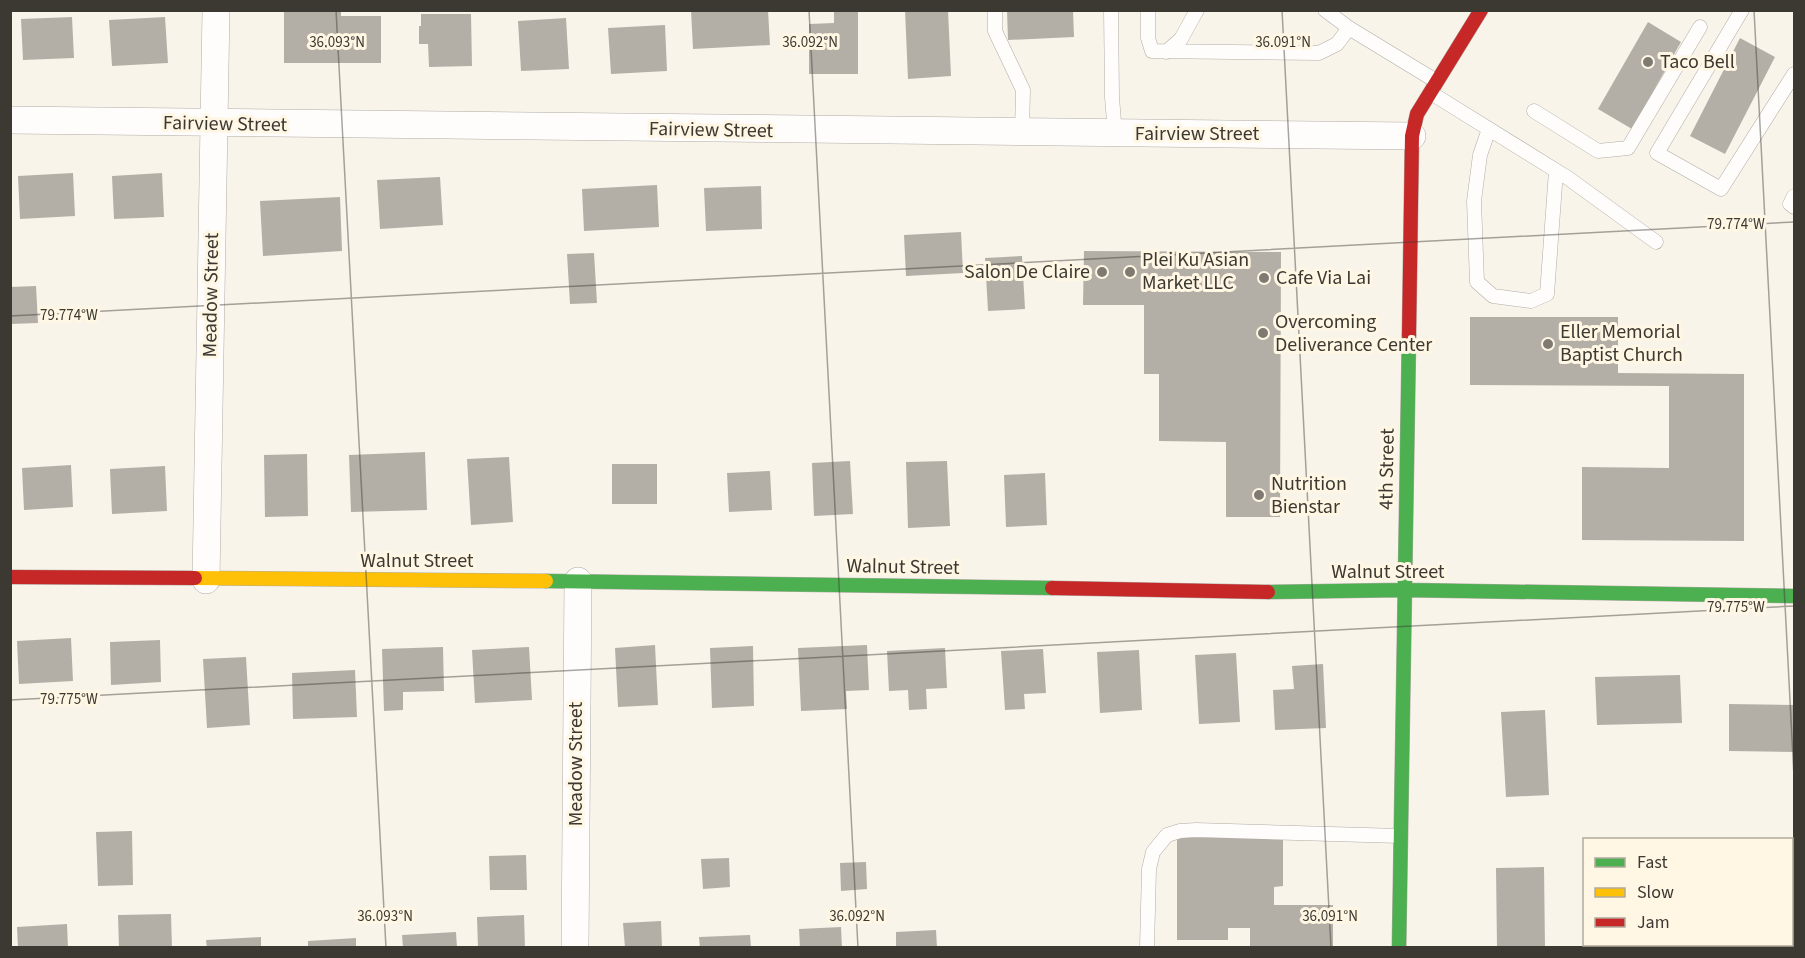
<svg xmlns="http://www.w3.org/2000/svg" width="1805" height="958" viewBox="0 0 1805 958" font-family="'Source Sans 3',sans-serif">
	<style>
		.building { fill: #b3afa7 }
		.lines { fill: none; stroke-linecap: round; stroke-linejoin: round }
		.lane-casing { stroke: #b0aca5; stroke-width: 15 }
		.street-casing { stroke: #b0aca5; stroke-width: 28 }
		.fast-casing { stroke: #b0aca5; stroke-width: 15 }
		.slow-casing { stroke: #b0aca5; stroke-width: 15 }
		.jam-casing { stroke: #b0aca5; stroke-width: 15 }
		.lane { stroke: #fefdfc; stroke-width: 14 }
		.street { stroke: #fefdfc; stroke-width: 27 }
		.fast { stroke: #4caf50; stroke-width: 14 }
		.slow { stroke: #ffc107; stroke-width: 14 }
		.jam { stroke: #c62828; stroke-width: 14 }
		.ticks { fill: none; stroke: #3c3932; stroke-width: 1.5; stroke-opacity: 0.45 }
		.poi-dot { fill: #7e7a72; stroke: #fff6e4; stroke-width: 2 }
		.labels { text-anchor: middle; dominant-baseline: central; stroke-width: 6; stroke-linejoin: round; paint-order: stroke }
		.poi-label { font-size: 20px; fill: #3c3932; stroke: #fff6e4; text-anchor: start }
		.street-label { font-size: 20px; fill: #3c3932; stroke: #fff6e4 }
		.ticks-label { font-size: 15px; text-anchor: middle; fill: #3c3932; stroke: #fff6e4; stroke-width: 6; stroke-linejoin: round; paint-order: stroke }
	</style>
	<rect width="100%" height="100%" fill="#f9f4ea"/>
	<path class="building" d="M284,10h57v6h40v47h-97z
		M691,10h77l2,35 -77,4z
		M834,10h24v64h-49v-50l25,-1z
		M905,10h43l3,66 -43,3z
		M1007,10h66l1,27 -66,3z
		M421,14h50l1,52 -43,1 -1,-23h-9v-18h2z
		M72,17l2,41 -51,2 -2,-41z
		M165,17l3,46 -56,3 -3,-46z
		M566,18l3,51 -48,2 -3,-50z
		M1648,22l33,20 -49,87 -34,-20z
		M665,25l2,46 -56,3 -3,-46z
		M1740,38l35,19 -50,97 -35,-18z
		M73,173l2,43 -55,3 -2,-43z
		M162,173l2,44 -50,2 -2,-43z
		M440,177l3,48 -63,4 -3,-49z
		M657,185l2,42 -75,4 -2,-42z
		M761,186l1,43 -56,2 -2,-43z
		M340,197l2,54 -79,5 -3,-55z
		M961,232l2,41 -57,3 -2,-41z
		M1084,251l197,1 -1,265h-54v-75l-67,-1v-67h-15v-69h-61z
		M594,253l3,50 -27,1 -3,-50z
		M1022,256l3,53 -37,2 -3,-53z
		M36,286l2,37 -28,1v-37z
		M1470,317h148v56l126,1v167l-162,-1v-73l87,1v-82l-199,-1z
		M425,452l2,58 -76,2 -2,-57z
		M307,454l1,62 -43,1 -1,-62z
		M509,457l4,65 -42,3 -4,-66z
		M850,461l3,53 -39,2 -2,-53z
		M947,461l3,65 -42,2 -2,-66z
		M612,464h45v40h-45z
		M71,465l2,42 -49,3 -2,-42z
		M165,466l2,45 -55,3 -2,-45z
		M770,471l2,39 -43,2 -2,-39z
		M1045,473l2,52 -41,2 -2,-52z
		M71,638l2,43 -54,3 -2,-43z
		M160,640l1,42 -50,3 -1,-43z
		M655,645l3,60 -40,2 -3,-59z
		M867,645l2,45 -23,1 1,18 -46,2 -3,-63z
		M753,646l1,60 -42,2 -2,-60z
		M443,647l1,44 -41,1v18l-19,1 -2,-62z
		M529,647l3,53 -57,3 -3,-53z
		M945,648l2,40 -21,1 1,20 -18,1 -1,-20 -19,1 -2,-40z
		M1043,649l3,44 -22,1 1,15 -20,1 -4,-59z
		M1139,650l3,60 -42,3 -3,-61z
		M1236,653l4,69 -41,2 -4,-69z
		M246,657l4,68 -43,3 -4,-69z
		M1323,664l3,64 -51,2 -2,-40 21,-1 -2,-23z
		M355,670l2,47 -64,2 -1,-46z
		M1680,675l2,48 -85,2 -2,-48z
		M1729,704l65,1v47l-65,-1z
		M1545,710l4,85 -43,2 -5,-85z
		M132,831l1,54 -35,1 -2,-54z
		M1177,837h106v49l-9,1v18h59v43h-83v-20h-22v12h-51z
		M526,855l1,35h-37l-1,-34z
		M729,858l1,29 -27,2 -2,-30z
		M866,862l1,27 -26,2 -1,-28z
		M1544,867l1,81h-48l-1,-80z
		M1792,906h2v42h-67v-4h65z
		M171,914l1,34h-53l-1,-33z
		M524,915l1,33h-47l-1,-31z
		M661,921l1,27h-37l-2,-25z
		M67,924l1,24h-50l-1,-21z
		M841,927l1,21h-42l-1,-19z
		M936,930l1,18h-41v-16z
		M456,932l1,16h-54l-1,-13z
		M750,935l1,13h-51l-1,-11z
		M261,937v11h-54l-1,-8z
		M356,938v10h-48v-7z
		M1591,944h88v4h-88z"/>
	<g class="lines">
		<g class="lane-casing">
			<path id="lane" d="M995,10v21l28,59 -1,43
				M1111,10l1,87 3,37
				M1148,10v28l4,13 167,2 18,-9 12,-16 -24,-18
				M1742,10l-85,143 64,36 73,-115
				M1349,28l87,53
				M1166,52l15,-13 16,-29
				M1431,93l137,85 88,64
				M1534,111l64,40 30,-3 72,-121
				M1489,129l-9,26 -6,46 3,81 16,14 38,5 16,-7 9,-123
				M1794,196l-4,8 4,3
				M1147,948l2,-79 4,-17 14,-17 13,-4 16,-1 204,6"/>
		</g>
		<g class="street-casing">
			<path id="street" d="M10,120l1402,16
				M206,580l10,-570
				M575,948l3,-367"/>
		</g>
		<g class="fast-casing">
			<path id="fast" d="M546,581l506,7
				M1268,592l136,-2 390,6
				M1399,948l10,-613"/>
		</g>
		<g class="slow-casing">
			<path id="slow" d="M195,578l351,3"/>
		</g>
		<g class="jam-casing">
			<path id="jam" d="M1409,335l3,-199 5,-22 64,-104
				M10,577l185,1
				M1052,588l216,4"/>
		</g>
		<use href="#lane" class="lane"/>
		<use href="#street" class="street"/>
		<use href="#fast" class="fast"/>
		<use href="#slow" class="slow"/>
		<use href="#jam" class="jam"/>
	</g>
	<path class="ticks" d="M336,10l50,938M809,10l49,938M1282,10l49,938M1754,10l40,767M10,316l1784,-94M10,700l1784,-94"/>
	<g class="poi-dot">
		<circle cx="1648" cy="62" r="6"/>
		<circle cx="1102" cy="272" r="6"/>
		<circle cx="1130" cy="272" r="6"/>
		<circle cx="1264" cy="278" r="6"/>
		<circle cx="1263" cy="333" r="6"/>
		<circle cx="1548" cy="344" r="6"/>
		<circle cx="1259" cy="495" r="6"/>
	</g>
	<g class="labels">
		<g class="poi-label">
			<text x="1660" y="62">Taco Bell</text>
			<text x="1142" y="260">Plei Ku Asian<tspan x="1142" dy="23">Market LLC</tspan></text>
			<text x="1090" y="272" text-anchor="end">Salon De Claire</text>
			<text x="1276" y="278">Cafe Via Lai</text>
			<text x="1275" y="322">Overcoming<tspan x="1275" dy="23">Deliverance Center</tspan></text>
			<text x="1560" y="332">Eller Memorial<tspan x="1560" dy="23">Baptist Church</tspan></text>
			<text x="1271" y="484">Nutrition<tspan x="1271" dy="23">Bienstar</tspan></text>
		</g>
		<g class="street-label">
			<text transform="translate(225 124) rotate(1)">Fairview Street</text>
			<text transform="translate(711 130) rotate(1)">Fairview Street</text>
			<text x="1197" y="134">Fairview Street</text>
			<text transform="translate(211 295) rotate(-89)">Meadow Street</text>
			<text transform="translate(1387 469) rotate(-89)">4th Street</text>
			<text x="417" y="561">Walnut Street</text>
			<text transform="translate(903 567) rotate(1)">Walnut Street</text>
			<text x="1388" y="572">Walnut Street</text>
			<text transform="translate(576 764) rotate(-90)">Meadow Street</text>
		</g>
	</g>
	<g class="ticks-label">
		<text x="337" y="47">36.093°N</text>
		<text x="810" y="47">36.092°N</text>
		<text x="1283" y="47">36.091°N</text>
		<text x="1736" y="229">79.774°W</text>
		<text x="69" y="320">79.774°W</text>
		<text x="1736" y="612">79.775°W</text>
		<text x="69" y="704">79.775°W</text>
		<text x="385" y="921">36.093°N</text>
		<text x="857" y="921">36.092°N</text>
		<text x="1330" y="921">36.091°N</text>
	</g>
	<rect width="1805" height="958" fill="none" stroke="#3c3932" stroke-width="24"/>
	<rect x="1583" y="838" width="210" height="108" fill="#fff6e4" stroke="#b1aa9d" stroke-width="1.5"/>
	<rect x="1595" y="858" width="30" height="9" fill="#4caf50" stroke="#b1aa9d" stroke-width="1.5"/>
	<text x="1637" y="868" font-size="18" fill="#3c3932">Fast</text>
	<rect x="1595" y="888" width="30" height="9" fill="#ffc107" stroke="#b1aa9d" stroke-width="1.5"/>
	<text x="1637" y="898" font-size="18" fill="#3c3932">Slow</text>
	<rect x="1595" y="918" width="30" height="9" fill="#c62828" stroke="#b1aa9d" stroke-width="1.5"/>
	<text x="1637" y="928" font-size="18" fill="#3c3932">Jam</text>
</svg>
